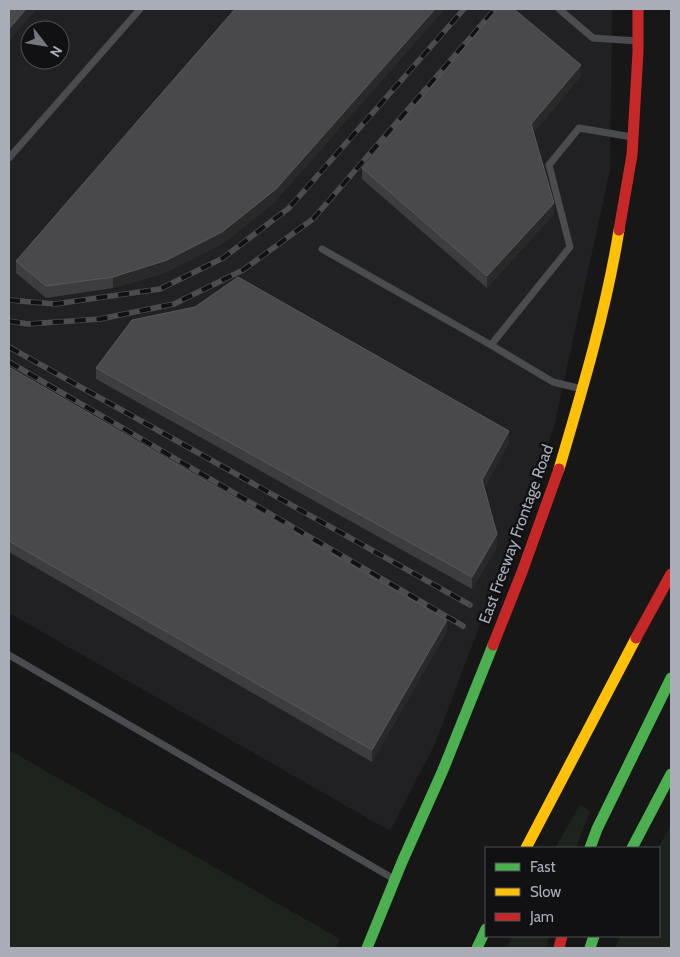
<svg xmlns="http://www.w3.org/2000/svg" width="680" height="957" viewBox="0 0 680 957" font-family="Cabin,sans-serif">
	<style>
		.built { fill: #212123; fill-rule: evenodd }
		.green { fill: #1d241e }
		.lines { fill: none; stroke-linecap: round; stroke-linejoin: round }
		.lane { stroke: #4b4c50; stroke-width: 7 }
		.fast { stroke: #4caf50; stroke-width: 11 }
		.slow { stroke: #ffc107; stroke-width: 11 }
		.jam { stroke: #c62828; stroke-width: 11 }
		.rail-casing { stroke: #4b4c4f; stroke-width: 5.5 }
		.rail { stroke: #111113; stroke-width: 4; stroke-dasharray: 11; stroke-linecap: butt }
		.wall { fill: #3d3d3f }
		.shaded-wall { fill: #29292a }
		.building { fill: #49494c; stroke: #58595d }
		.labels { text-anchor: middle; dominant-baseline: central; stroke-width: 5; stroke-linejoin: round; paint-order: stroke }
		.street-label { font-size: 16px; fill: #a8adb8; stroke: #111113 }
	</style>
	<rect width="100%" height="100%" fill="#171717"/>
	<path class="built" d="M9,9h603l-2,161 -56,257 -119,317 -45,87 -381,-218zM30,30h30v30h-30z"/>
	<path class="green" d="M9,750l331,189 -4,9h-327z
		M580,805l10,6 -14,37h-21z
		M671,825v118l-1,5h-55l5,-12h39l-1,-88z
		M512,936h37l-3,12h-39z"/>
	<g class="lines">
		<path class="lane" d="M559,9l34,29 45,3
			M9,158l131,-149
			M322,249l169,96
			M582,389l-29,-7 -62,-37 79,-98 -21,-82 30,-37 53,9
			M9,655l385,224"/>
		<path class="fast" d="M590,848l7,-19 74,-151
			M632,848l39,-74
			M367,948l35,-86 41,-92 50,-125
			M477,948l9,-19
			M590,948l4,-12"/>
		<path class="slow" d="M559,469c23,-78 47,-158 60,-239
			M526,848l110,-210"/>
		<path class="jam" d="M619,230l13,-75 6,-103v-43
			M636,638l35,-64
			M493,645l29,-73 37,-103
			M559,948l3,-12"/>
		<g class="rail-casing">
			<path id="rail" d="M9,300l46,4 105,-15 63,-31 66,-50 175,-199
				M9,321l19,3 72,-5 74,-15 69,-34 70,-51 182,-210
				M9,347l461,258
				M9,362l454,264"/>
		</g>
		<use href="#rail" class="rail"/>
	</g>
	<path class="wall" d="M581,76l-48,57 21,81 -67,74 -125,-109v-11z
		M276,201l-54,43 -55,28 -54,16 -67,10 -30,-25v-12z
		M9,367l438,264 -75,131 -363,-210z
		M96,368l413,75 -25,45 13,58 -25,43 -376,-210z"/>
	<path class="shaded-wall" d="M26,9h11l-28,32v-12z
		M435,9h10l-169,192 -54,43 -55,28 -54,16v-11z
		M581,65v11l-50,60v-12z
		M554,203v11l-67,74v-12z
		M509,431v12l-27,49v-12z
		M497,534v12l-25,43v-12z
		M447,620v11l-75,131v-12z"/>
	<path class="building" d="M9,9h17l-17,20z
		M235,9h200l-159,180 -54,43 -55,28 -54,17 -67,9 -30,-25z
		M497,9h17l67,56 -50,59 23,79 -67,73 -125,-108z
		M238,277l271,154 -27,49 15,54 -25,43 -376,-209 36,-48 63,-13z
		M9,367l438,253 -75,130 -363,-209z"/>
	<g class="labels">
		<g class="street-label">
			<text transform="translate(516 534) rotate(-70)">East Freeway Frontage Road</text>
		</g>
	</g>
	<rect width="680" height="957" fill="none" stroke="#a8adb8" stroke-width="20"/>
	<rect x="485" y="847" width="175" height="90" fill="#111113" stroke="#4d4f55"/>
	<rect x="495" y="863" width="25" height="8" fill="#4caf50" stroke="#4d4f55"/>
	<text x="530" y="872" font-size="15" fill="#a8adb8">Fast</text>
	<rect x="495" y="888" width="25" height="8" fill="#ffc107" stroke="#4d4f55"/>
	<text x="530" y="897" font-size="15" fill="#a8adb8">Slow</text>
	<rect x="495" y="913" width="25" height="8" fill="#c62828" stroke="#4d4f55"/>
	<text x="530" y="922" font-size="15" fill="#a8adb8">Jam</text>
	<g transform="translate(45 45) rotate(121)"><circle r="24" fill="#111113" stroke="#4d4f55"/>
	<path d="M0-4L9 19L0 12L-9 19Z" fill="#757880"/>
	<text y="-8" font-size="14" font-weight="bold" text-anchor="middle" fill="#a8adb8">N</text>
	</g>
</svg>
